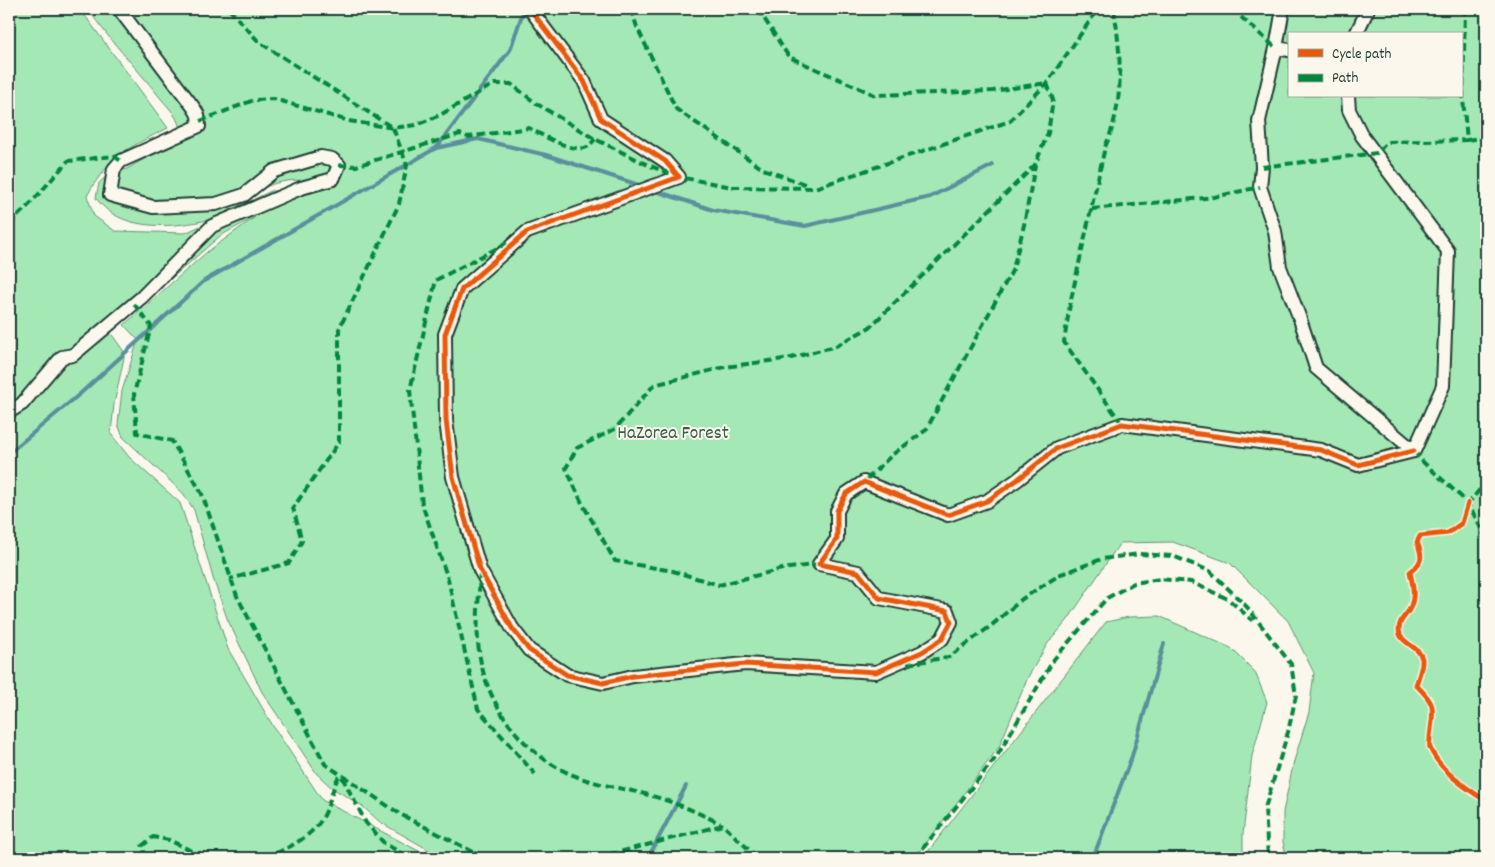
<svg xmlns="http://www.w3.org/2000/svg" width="1495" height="867" viewBox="0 0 1495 867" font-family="Dekko,sans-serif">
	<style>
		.green { fill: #a4e9b5; stroke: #629374; fill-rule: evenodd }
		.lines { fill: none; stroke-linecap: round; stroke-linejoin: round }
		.stream { stroke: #5a8f9d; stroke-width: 4 }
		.minor-casing { stroke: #1f3d34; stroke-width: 16 }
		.minor { stroke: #fbf7ec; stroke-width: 12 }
		.quiet { stroke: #00873e; stroke-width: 4; stroke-dasharray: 8 4; stroke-linecap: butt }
		.cycleway-casing { stroke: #fbf7ec; stroke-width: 8 }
		.cycleway { stroke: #e8590c; stroke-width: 5 }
		.labels { text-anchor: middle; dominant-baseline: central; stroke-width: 4; stroke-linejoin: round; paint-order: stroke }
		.park-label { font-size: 19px; fill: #3a5f4e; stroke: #fbf7ec }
	</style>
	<rect width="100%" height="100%" fill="#fbf7ec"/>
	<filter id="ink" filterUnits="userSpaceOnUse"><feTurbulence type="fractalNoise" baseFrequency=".02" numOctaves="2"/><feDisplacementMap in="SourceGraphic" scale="10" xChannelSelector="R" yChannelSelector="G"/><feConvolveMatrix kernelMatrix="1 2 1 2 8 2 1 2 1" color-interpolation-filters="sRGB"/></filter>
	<g filter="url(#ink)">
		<path class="green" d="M9,9h71l88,119c-39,19 -59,28 -81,68l7,20 21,15 70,2 33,-15c-5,0 -10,2 -15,3 -35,7 -84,10 -107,-23l3,-15 11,-10 17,-4 17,-10 32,-14c4,-8 5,-17 1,-25 -4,-9 -13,-17 -19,-25 -23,-29 -49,-55 -70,-86h1398v849h-199l-4,-16v-30l11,-51 15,-49 5,-39 -26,-52 -58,-58 -57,-21 -53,1 -53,78 -19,22 -20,34 -29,70 -84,111h-472l-63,-36 -19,-17 -29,-17 -15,-14 -55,-82 -35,-74 -14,-40 -19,-68 -11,-17 -60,-56 -5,-13 4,-33 16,-51 -14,-15 83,-73 48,-35 -35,19 -110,96 15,21 -11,51 -3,30 18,23 51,46 48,146 45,77 49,74 110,58h-423zM1289,34h172v62h-172zM298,180l14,13 -16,2 7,-6 -32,2 -35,17c25,-18 29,-26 62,-28z
			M1159,616l72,32 24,24 12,30 -15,54 -9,78v24h-320l183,-236 23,-5z"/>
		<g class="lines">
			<path class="stream" d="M437,147l73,-97 14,-41
				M653,190l60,20 92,16 125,-29 63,-32
				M9,453l72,-60 123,-112 232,-133 42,-9 68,16 96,31
				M648,858l38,-72
				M1093,858l39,-102 32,-112"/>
			<g class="minor-casing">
				<path id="minor" d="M530,9l54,72 17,38 64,42 14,16 -152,55 -65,57 -17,45 1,86 7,57 27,93 32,58 17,22 38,25 36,8 30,-7 112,-12 131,8 46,-20 20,-13 9,-17 -4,-11 -68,-13 -21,-26 -39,-8 18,-25v-28l9,-17 18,-12 84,33 39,-14 30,-21 40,-32 65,-24 199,26 37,15 56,-14
					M1283,9l-7,39 -17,73 3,46 -2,20 15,44 5,36 20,52 16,49 98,83
					M1356,34l12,-25
					M1276,48l13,2
					M1348,96l1,14 13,26 86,115 -5,135 -29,65
					M9,412l13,-8 40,-47 11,-2 69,-58 70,-71 89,-38 32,-9 6,-14 -7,-6 -11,-2 -47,14 -30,24 -28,9 -63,3 -43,-12 4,-26 7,-8 78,-35 -1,-11 -4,-7 -75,-99"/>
			</g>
			<use href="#minor" class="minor"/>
			<path class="quiet" d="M229,9l30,33 134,86 14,37 -8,39 -60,125v113l-46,66 9,33 -13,22 -59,16
				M631,9l6,18 39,82 87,60 44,16
				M758,9l31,48 86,38 118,-4 54,-8 6,17 -5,33 -13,32 -11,60 -11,44 -87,161 -34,25 -28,27
				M1114,9c7,46 11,94 -9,138l-35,157 -6,38 58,82
				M1232,9l44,39
				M200,121l54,-21 20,-1 75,22 44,7 23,-3 24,-10 54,-31h17l26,20 58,35 53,26 31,12 53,10 83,1 195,-67 37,-38 51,-74
				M1467,140l19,-3
				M339,165l17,1 104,-32 8,3 61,-9c11,6 45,26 58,19 3,-1 6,-6 8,-8
				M1262,167l115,-14 10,-11 80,-2 -4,-41 2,-90
				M1092,209l122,-12 46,-10
				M9,224l21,-20 38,-43 46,-5 7,5
				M507,243l-71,37 -26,110 12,114 26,75 30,130 57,65
				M134,304l17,22 -17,68 3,39 35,8 30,53 35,102 88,168 75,50 85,44
				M1414,451l10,12 44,40 18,35
				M1467,505l19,-23
				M819,564l-37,5 -63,16 -46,-14 -58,-10 -33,-58 -16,-35 11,-20 38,-19 39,-44 71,-18 66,-9 45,-12 34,-19 165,-162
				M480,572c-1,31 -6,65 2,95 11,48 50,94 96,110 24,9 50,12 74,19 25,7 48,17 71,29
				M907,664l42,-7 43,-32 30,-26 39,-25 41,-15 37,-5 34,2 37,15 37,36 44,57 5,32 -8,36 -23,76 3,50
				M342,777l24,46 18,20 25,15
				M146,858l-4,-12 11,-9 16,3 37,18
				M265,858c23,-10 51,-22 61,-47 5,-12 7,-25 14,-37
				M574,858l42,-5 107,-28 35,33
				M915,858l82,-102 57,-97 53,-61 27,-15 26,-4 31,3 37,17 25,22"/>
			<g class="cycleway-casing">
				<path id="cycleway" d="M530,9l54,72 17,38 64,42 14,16 -152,55 -65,57 -17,45 1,86 7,57 27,93 32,58 17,22 38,25 36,8 30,-7 112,-12 131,8 46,-20 20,-13 9,-17 -4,-11 -68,-13 -21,-26 -39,-8 18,-25v-28l9,-17 18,-12 84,33 39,-14 30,-21 40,-32 65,-24 199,26 37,15 56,-14
					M1468,503l-6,20 -14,10 -28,3 -3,6c6,15 6,20 -7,30 3,13 6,26 -1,38 -4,7 -10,10 -10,20 1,14 21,16 23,29 1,8 -4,19 -6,26 22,21 17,24 14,52 0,4 -1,8 0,11 11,24 36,40 56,53"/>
			</g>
			<use href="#cycleway" class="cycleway"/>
		</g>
	</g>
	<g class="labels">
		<g class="park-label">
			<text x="673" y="434">HaZorea Forest</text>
		</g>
	</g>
	<rect width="1495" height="867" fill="none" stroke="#fbf7ec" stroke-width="30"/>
	<rect x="15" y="15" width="1465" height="837" fill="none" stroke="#1f3d34" stroke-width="2" filter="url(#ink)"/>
	<rect x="1288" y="32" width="175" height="65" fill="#fbf7ec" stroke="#a3ada2"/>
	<rect x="1298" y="49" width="25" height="8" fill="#e8590c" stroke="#a3ada2"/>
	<text x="1332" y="58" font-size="15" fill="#1f3d34">Cycle path</text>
	<rect x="1298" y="74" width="25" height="8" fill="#00873e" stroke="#a3ada2"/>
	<text x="1332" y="82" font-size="15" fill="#1f3d34">Path</text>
</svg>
